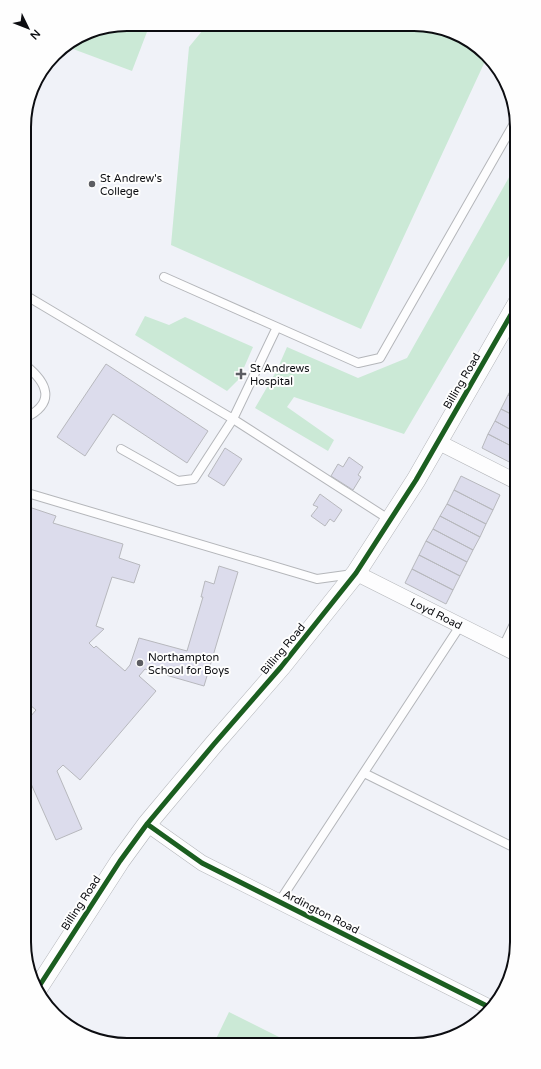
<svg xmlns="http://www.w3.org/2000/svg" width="541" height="1069" viewBox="0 0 541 1069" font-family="'Varela Round',sans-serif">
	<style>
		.green { fill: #cbe9d6 }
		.building { fill: #dcdcec; stroke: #b7b8bd }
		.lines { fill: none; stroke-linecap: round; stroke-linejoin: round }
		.service-casing { stroke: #b4b6ba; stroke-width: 10 }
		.minor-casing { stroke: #b4b6ba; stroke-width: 16 }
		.tertiary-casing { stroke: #b4b6ba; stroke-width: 20 }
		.service { stroke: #fdfdfe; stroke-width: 8 }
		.minor { stroke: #fdfdfe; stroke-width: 15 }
		.tertiary { stroke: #fdfdfe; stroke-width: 19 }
		.cycleway-casing { stroke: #fefefe; stroke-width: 8 }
		.cycleway { stroke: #1b5e20; stroke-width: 5 }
		.poi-dot { fill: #5c5d62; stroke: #fefefe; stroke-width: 1.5 }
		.labels { text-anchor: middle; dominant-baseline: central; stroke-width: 4; stroke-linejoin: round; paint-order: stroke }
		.poi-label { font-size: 11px; fill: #0c0d11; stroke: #fefefe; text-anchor: start }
		.street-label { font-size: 11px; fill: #0c0d11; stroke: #fefefe }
		.rim { fill: none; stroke: #0c0d11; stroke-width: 2 }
	</style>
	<rect width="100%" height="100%" fill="#f0f2f8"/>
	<path class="green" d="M127,24h23l-18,47 -67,-25 23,-14z
		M207,25l227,1 48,23 5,8 -126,272 -190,-84 18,-198z
		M517,163v79l-113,192 -110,-37 -7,10 47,33 -6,11 -73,-43 22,-38 10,-23 71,31 49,-20z
		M145,316l24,9 16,-8 68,30 -14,32 -12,12 -92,-56z
		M229,1012l60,30 -75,1z"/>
	<path class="building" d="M106,364l102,67 -21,32 -74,-49 -28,42 -28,-19z
		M516,380h1v19l-9,-4z
		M508,395l9,4v18l-16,-8z
		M501,409l16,8v16l-22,-12z
		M495,421l22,12v16l-29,-15z
		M488,434l29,15v17l-35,-18z
		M225,448l17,11 -18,27 -16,-10z
		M349,457l14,10 -5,8 3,2 -8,13 -22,-14 7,-12 5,3z
		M461,476l39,19 -7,15 -39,-20z
		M454,490l39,20 -7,14 -39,-20z
		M320,494l22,16 -8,12 -4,-3 -5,7 -14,-10 7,-9 -5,-2z
		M447,504l39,20 -6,13 -40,-21z
		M29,507l27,9 -3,7 70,21 -4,14 21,7 -6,18 -22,-6 -16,49 8,3 -15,14 5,5 2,-2 29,25 5,-6 9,-27 48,13 16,-54h-2l4,-16 9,3 5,-18 19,6 -34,114 -59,-17 -6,7 17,15 -76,89 -17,-15 -6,6 25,58 -26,11 -32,-72v-18l8,-9 -6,-4 6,-6 -8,-7 12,-14 -12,-10v-178z
		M440,516l40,21 -7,13 -40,-21z
		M433,529l40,21 -6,12 -41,-21z
		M426,541l41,21 -7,14 -41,-21z
		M419,555l41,21 -7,14 -41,-21z
		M412,569l41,21 -7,14 -41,-21z"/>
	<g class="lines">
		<g class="service-casing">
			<path id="service" d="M164,277l194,86 22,-5 136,-238
				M25,295l208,124 157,101
				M25,418c31,-15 23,-35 0,-53
				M121,449l57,32 16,-2 39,-60 44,-92
				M24,492l293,87 36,-5
				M503,647l14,-29
				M364,773l153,76
				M279,902l181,-276"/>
		</g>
		<g class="minor-casing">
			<g id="minor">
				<path d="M438,442l79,40"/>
				<path id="s1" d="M356,573l161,81"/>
				<path d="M147,824l55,39 289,145"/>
			</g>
		</g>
		<g class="tertiary-casing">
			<path id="tertiary" d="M38,988l82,-127 27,-37 67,-80 67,-77 75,-94 60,-93 101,-176"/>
		</g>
		<use href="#service" class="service"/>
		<use href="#minor" class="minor"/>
		<use href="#tertiary" class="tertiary"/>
		<g class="cycleway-casing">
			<path id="cycleway" d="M147,824l55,39 289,145
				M38,988l82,-127 27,-37 67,-80 67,-77 75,-94 60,-93 101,-176"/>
		</g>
		<use href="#cycleway" class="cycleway"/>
	</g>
	<g class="poi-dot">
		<circle cx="92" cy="184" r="4"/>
		<path d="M239 368h4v4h4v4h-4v4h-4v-4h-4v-4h4z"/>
		<circle cx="140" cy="663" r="4"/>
	</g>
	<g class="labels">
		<g class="poi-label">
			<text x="100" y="178">St Andrew's<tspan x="100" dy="13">College</tspan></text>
			<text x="250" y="368">St Andrews<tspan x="250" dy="13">Hospital</tspan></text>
			<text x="148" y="657">Northampton<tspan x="148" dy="13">School for Boys</tspan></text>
		</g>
		<g class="street-label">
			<text transform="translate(462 381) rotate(-60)">Billing Road</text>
			<text stroke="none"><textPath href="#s1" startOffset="90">Loyd Road</textPath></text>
			<text transform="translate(283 649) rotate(-50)">Billing Road</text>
			<text transform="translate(81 903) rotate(-57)">Billing Road</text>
			<text transform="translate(321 912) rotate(27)">Ardington Road</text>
		</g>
	</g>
	<path d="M0 0H541V1069H0ZM127 31H414A96 96 0 0 1 510 127V942A96 96 0 0 1 414 1038H127A96 96 0 0 1 31 942V127A96 96 0 0 1 127 31Z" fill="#fefefe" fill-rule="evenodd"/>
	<path class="rim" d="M127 31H414A96 96 0 0 1 510 127V942A96 96 0 0 1 414 1038H127A96 96 0 0 1 31 942V127A96 96 0 0 1 127 31Z"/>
	<g transform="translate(28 28) rotate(133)" stroke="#fefefe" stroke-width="3" paint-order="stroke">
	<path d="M0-3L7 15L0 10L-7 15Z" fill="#0c0d11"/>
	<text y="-6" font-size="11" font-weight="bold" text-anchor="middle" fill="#0c0d11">N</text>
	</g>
</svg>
